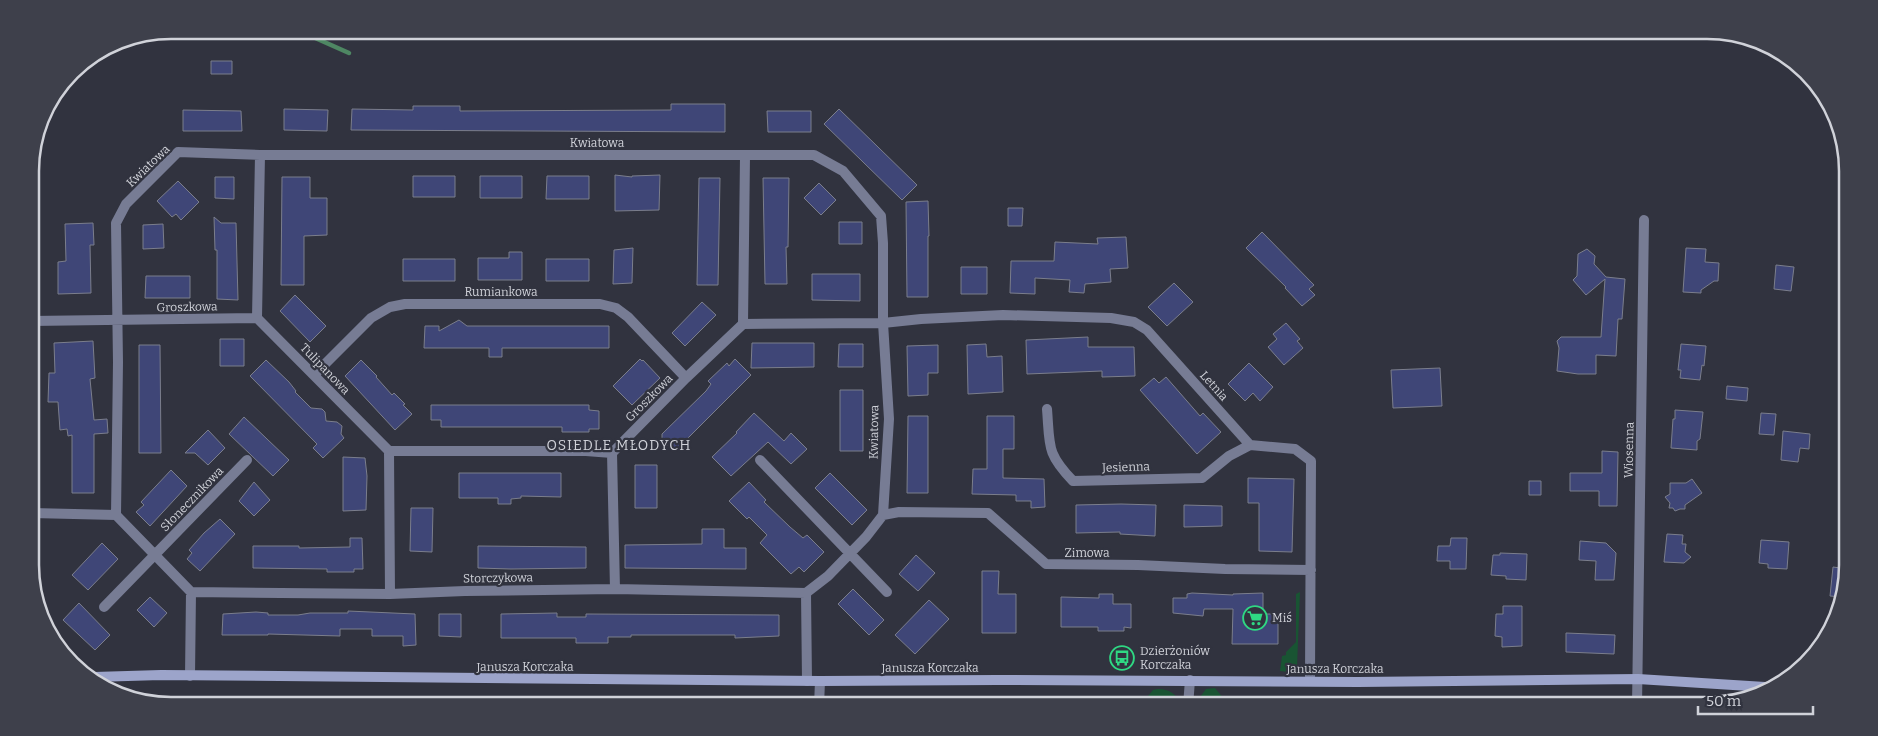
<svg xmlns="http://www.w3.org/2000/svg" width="1878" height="736" viewBox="0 0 1878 736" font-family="Bitter,serif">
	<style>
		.green { fill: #195433 }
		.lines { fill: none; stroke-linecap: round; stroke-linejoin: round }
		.stream { stroke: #4e8763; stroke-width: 4.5 }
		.building { fill: #3f4677; stroke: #7b7e8c }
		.street { stroke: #777c94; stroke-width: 10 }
		.secondary { stroke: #9ca4ca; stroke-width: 10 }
		.labels { text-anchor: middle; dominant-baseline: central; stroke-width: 4.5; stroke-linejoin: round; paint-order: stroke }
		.street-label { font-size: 12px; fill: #d0d2d9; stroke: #31333f }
		.poi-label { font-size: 12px; fill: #d0d2d9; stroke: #31333f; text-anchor: start }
		.neighbourhood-label { font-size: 14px; letter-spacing: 1px; fill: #d0d2d9; stroke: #31333f }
		.rim { fill: none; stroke: #d0d2d9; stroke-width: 2.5 }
	</style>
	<rect width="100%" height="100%" fill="#31333f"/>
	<path class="green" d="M1300,592l-3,75 -8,5 -9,-1 2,-15 4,-1v-3l10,-10v-48z
		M1215,688l10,12h54v6h-78l-6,-2 11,-15z
		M1158,689c12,0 17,5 24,15l-34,-8 5,-6z"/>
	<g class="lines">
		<path class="stream" d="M310,30l3,7 36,16"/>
	</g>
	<path class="building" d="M211,61h21v13h-21z
		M671,104h54v28l-374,-2 1,-21 61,1v-4h47v5l211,-1z
		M284,109l44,1 -1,21 -43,-1z
		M839,109l78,76 -15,15 -78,-76z
		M183,110l58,1 1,20h-59z
		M767,111h44v21h-43z
		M615,175l17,2v-1l28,-1 -1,35 -44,1z
		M413,176h42v21h-42z
		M480,176h42v22h-42z
		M547,176h42v23h-43z
		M215,177h19v22l-19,-1z
		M282,177h28v21h17v37l-23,1v49h-23z
		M699,178h21l-2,107h-21z
		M763,178h26l-1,69h-2l1,37h-22z
		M178,181l21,21 -18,18 -5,-6 -4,3 -15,-16z
		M819,183l17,17 -15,15 -17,-17z
		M928,201l1,35h-1v61h-21l-1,-95z
		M1008,208h15l-1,18h-14z
		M214,217l7,6h15l2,77 -21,-1v-49h-2z
		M839,222h23v22h-23z
		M93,223l1,22h-4l1,48 -33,1v-32l8,-1 -1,-37z
		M163,224l1,24 -21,1v-24z
		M1262,232l52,53 -5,4 6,6 -13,11 -17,-18 1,-1 -40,-39z
		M1126,237l2,31 -18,1 1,13 -26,2 -1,9 -15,-1 1,-12 -35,-2v16l-25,-1 1,-32h43l1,-19 43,2 -1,-6z
		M633,248l-1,35 -19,1 1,-34z
		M1686,248l20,1 -1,13 14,1 -1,18h-4l-13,9v3l-18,-1z
		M1587,249l8,7 -1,8 12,13 19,2 -3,40h-4l-2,37 -20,-1v19h-18l-21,-3 2,-23 -2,-7 4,-4h40l4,-58 -19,16 -13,-15 4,-4 1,-22z
		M509,252h13v28h-44v-22h31z
		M403,259h52v22h-52z
		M546,259h43v22h-43z
		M1776,265l18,2 -3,24 -17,-2z
		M961,267h26v27h-26z
		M812,274h48v27l-48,-1z
		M146,276h44v22h-45z
		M1174,283l19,19 -26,24 -19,-19z
		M295,295l31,31 -16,16 -30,-31z
		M702,302l14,13 -31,31 -13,-13z
		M459,320l8,6h142v22h-107v9h-13v-9h-65l1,-22h14v5z
		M1286,323l14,16 -3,2 6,7 -19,17 -16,-18 9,-8 -4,-5z
		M1088,337v10h46l1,29 -33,1v-6l-75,3 -1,-34z
		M220,339h24v27h-24z
		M93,341l2,37 -5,1 4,41 13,-1 1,14 -14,1v59h-22v-58l-4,1 -1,-7 -7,1 -2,-28h-10l1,-29h6l-1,-30z
		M752,343h62v24l-63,1z
		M839,344h24v23h-25z
		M986,344l1,13 15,-1 1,36 -35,2 -1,-49z
		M1681,344l25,2 -2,20 -2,-1 -2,15 -20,-2 1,-8h-3z
		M139,345h21l1,108h-22z
		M938,345v28h-10v22l-20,1 -1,-50z
		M640,359l2,2 1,-1 17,18 -28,27 -19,-19z
		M735,359l16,16 -77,77 -12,-13v-5l44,-43 5,-7 -3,-3 19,-18 2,3z
		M266,360l23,22 7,9 -1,1 16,16 11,1 3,3 1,9 11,1 5,4 -1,8 3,4 -21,20 -10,-10 4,-4 -67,-68z
		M361,360l16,16 -1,1 16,18 2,-2 11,11 -2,1 9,9 -17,16 -50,-54z
		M1249,363l24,24 -13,14 -7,-8 -8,8 -17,-17z
		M1440,368l2,38 -49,2 -2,-38z
		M1166,377l34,39 3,-3 18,19 -24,22 -57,-64 14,-12 5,5z
		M1727,386l21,2 -1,13 -21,-2z
		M840,390h23v61h-23z
		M431,405h158v5l10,1v18h-10v3h-27v-5h-121v-7h-10z
		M1675,410l28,2 -3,27 -3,2v9l-26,-2 2,-29h2z
		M754,413l30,28 7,-8 16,16 -16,15 -23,-22 -37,34 -19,-19 25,-24 -1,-1z
		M1761,413l15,1 -2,21 -15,-1z
		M908,416h20v77h-21z
		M987,416h27v33h-11v29l41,1 1,28 -14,1v-7h-15v-6l-44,-1 1,-25h14z
		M244,417l45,43 -16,16 -44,-42z
		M208,430l17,18 -17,17 -13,-12h-10z
		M1783,431l27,3 -1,15 -9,-1 -2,14 -17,-2z
		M1602,451l16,1 -1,54h-18v-15h-29v-18h32z
		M343,457l22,1 2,18 -1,34 -23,1z
		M635,465h22v43h-22z
		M171,470l16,16 -37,40 -14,-14 8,-7 -3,-3z
		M459,473h102v24l-40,-1v2l-10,1v5h-13v-6h-39z
		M830,473l37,37 -15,15 -37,-37z
		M1248,478l46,1 -2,73 -33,-1v-48h-11z
		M1692,479l10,14 -17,12v4h-5l-5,2 -2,-3h-4l1,-5 -5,-6 5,-3v-11h16z
		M1529,481h12v14h-12z
		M254,482l16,18 -16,16 -15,-15z
		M749,482l17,18 -2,2 26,25 13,11 4,-3 17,17 -20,20 -5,-5 -8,7 -31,-31 7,-8 -18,-18 -2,2 -18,-18z
		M1121,504l35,1 -1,31 -35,-2v-2l-44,1v-28z
		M1184,505l38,1v20l-38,1z
		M411,508h22l-1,44 -22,-1z
		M220,519l15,15 -35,37 -13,-12 5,-6 -3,-3 15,-17z
		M702,529h22v19h22v21l-121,-1v-23l77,-1z
		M1667,534l16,1 -1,9h4l-1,8 6,5 -7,6 -20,-1z
		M350,538h12l1,31h-9v3h-27v-3l-74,-1v-22h46v2l51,-1z
		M1451,538h16l-1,31h-16v-8h-13l1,-15h12z
		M1761,540l28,2 -2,27 -19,-1v-4l-9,-1z
		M1580,541l26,2 10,10 -2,27h-19l1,-19 -17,-1z
		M102,543l16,16 -30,31 -16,-15z
		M478,546l108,1v21l-75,1 -33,-1z
		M1500,553l27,1 -1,26 -20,-1v-3l-15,-1 2,-20h7z
		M916,555l19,18 -17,18 -19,-17z
		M1833,567l15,2 -5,28 -13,-1z
		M982,571h17l-1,23h18v39h-34z
		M853,589l31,31 -15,15 -31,-31z
		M1192,593l41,2v-1l30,-1v21h15v30h-46l1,-35h-29l-1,7 -30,-3v-15h14v-4z
		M1099,594h14v10h18v24l-7,-1v4h-26v-4h-37v-30l38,1z
		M150,597l17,16 -13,14 -17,-17z
		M929,600l20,19 -34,35 -20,-19z
		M79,603l31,32 -15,15 -32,-30z
		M1503,606h19v40l-20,1v-10l-7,-1 1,-22h7z
		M348,611l67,3 1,31 -13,1v-10h-31v-7h-32v7l-72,-2v1h-46l1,-21 33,-2 12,1v2h30l12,-2h38z
		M557,613v4h29v-3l193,1v21l-44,2v-3h-104v2h-23v6h-32v-5h-75v-24z
		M439,614h22v23l-22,-1z
		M1566,633l49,2 -1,19 -48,-2z"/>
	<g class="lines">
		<path class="street" d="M260,155l-3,163 132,133 1,143
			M31,321l226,-3
			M743,324l2,-168
			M314,375l57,-57 19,-11 15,-3h195l16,4 12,9 58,61
			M1047,409c3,37 -1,44 26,72l129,-3 27,-22 21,-11
			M389,451h197l26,2 74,-75 57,-54 140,-1 38,-4 82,-4 108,3 23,4 13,8 103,115 45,4 16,12 -1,220
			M612,453l3,136
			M760,460l127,132
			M32,513l84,2 75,77 -1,84
			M116,515l2,-153 -2,-139 10,-19 52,-52 82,3h554l29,16 38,45 2,27v80l6,96 -6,96 -17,22 -38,39 -22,17 1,88
			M883,515l16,-3 89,1 58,51 92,1 87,4 86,1
			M191,592l199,2 75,-3 150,-2 191,4
			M104,607l143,-147
			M819,706l1,-25
			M1188,706l2,-26
			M1358,706v-3
			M1637,706l7,-486"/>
		<path class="secondary" d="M94,677l67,-2 659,6 177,-1 361,2 280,-3 127,8"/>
	</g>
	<defs>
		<g id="supermarket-ring" transform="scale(1.25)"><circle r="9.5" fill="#31333f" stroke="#2fd883" stroke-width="1.5"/><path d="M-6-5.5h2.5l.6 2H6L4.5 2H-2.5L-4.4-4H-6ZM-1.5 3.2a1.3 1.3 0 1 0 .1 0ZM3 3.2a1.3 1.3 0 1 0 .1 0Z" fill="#2fd883"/></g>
		<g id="bus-ring" transform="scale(1.25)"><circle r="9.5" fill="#31333f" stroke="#2fd883" stroke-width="1.5"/><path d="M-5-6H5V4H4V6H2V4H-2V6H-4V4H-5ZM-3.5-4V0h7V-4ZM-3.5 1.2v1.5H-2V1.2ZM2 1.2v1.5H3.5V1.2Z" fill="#2fd883"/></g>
	</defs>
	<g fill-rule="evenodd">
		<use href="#supermarket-ring" x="1255" y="618"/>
		<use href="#bus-ring" x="1122" y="658"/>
	</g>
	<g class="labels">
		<g class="street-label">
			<text x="597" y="143">Kwiatowa</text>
			<text transform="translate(148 166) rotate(-44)">Kwiatowa</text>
			<text x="501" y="292">Rumiankowa</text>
			<text transform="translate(187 307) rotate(-1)">Groszkowa</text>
			<text transform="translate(325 369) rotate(46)">Tulipanowa</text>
			<text transform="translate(1214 386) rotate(48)">Letnia</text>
			<text transform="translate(649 398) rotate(-45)">Groszkowa</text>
			<text transform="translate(874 432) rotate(-89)">Kwiatowa</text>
			<text transform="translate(1629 450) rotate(-89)">Wiosenna</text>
			<text transform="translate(1126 467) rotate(-2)">Jesienna</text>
			<text transform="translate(192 499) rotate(-46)">Słonecznikowa</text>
			<text x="1087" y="553">Zimowa</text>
			<text transform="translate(498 578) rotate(-1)">Storczykowa</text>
			<text x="525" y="667">Janusza Korczaka</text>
			<text x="930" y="668">Janusza Korczaka</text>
			<text x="1335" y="669">Janusza Korczaka</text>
		</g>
		<g class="poi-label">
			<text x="1272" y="618">Miś</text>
			<text x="1140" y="651">Dzierżoniów<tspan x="1140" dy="14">Korczaka</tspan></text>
		</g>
		<g class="neighbourhood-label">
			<text x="619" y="445">OSIEDLE MŁODYCH</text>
		</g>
	</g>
	<path d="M0 0H1878V736H0ZM171 39H1707A132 132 0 0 1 1839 171V565A132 132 0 0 1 1707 697H171A132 132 0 0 1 39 565V171A132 132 0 0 1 171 39Z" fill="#3e404b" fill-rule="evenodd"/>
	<path class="rim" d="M171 39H1707A132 132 0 0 1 1839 171V565A132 132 0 0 1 1707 697H171A132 132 0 0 1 39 565V171A132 132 0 0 1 171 39Z"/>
	<path d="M1698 706v8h115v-8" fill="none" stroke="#d0d2d9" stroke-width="2.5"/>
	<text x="1706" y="706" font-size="15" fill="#d0d2d9" stroke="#31333f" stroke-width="4" paint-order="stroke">50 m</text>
</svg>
